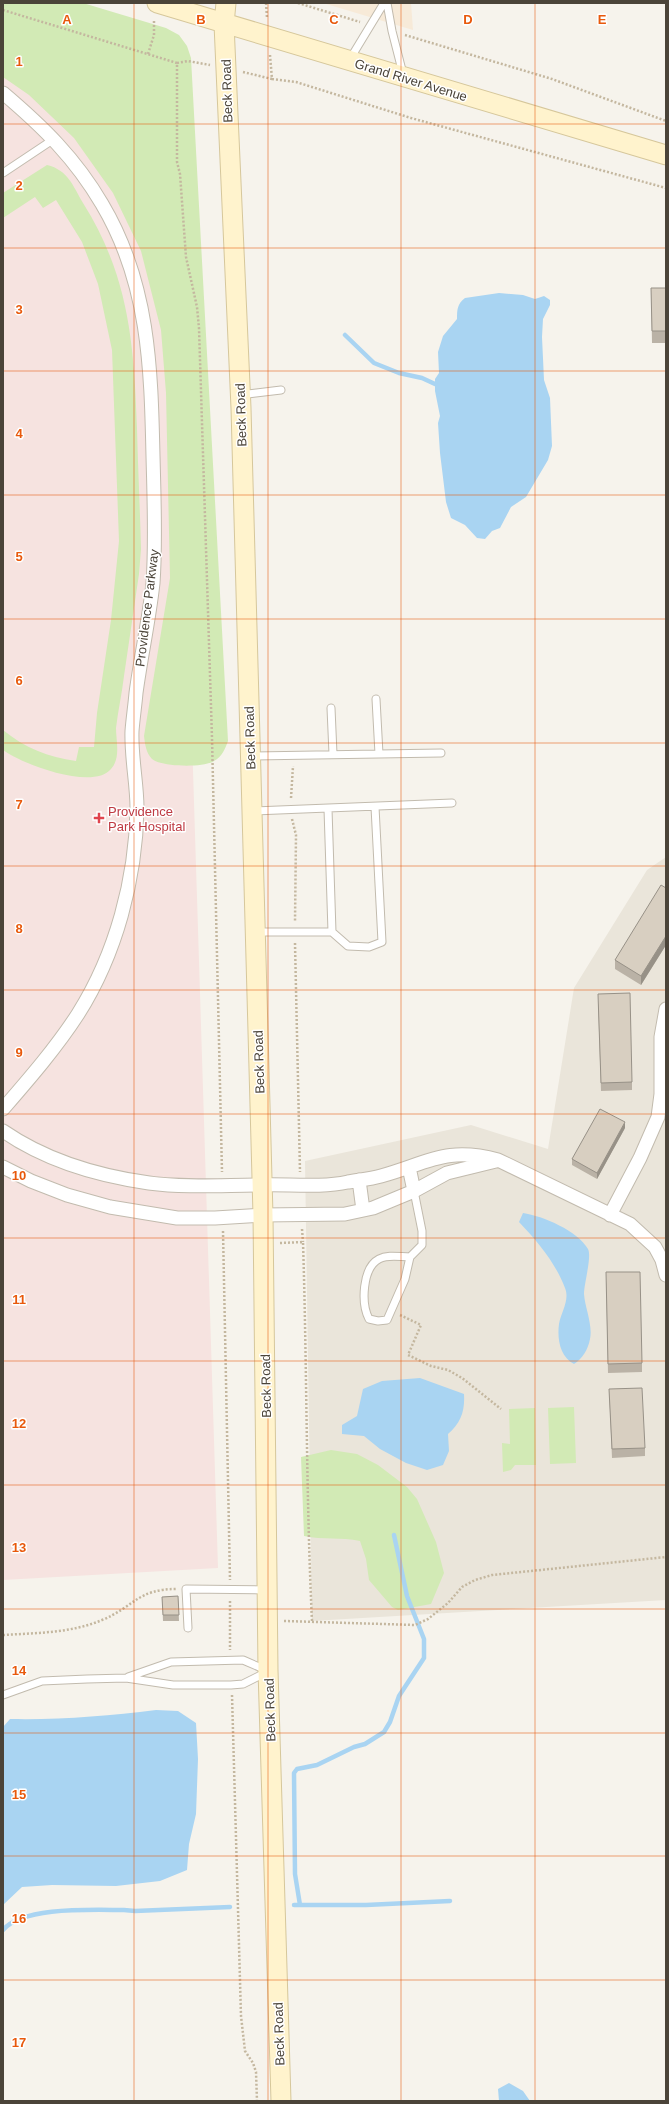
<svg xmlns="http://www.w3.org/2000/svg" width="669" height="2104" viewBox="0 0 669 2104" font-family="Arial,sans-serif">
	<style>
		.residential { fill: #eae5da }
		.commercial { fill: #f7ead8 }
		.medical { fill: #f6e3e0 }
		.green { fill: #d2eab5 }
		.water { fill: #a9d4f2 }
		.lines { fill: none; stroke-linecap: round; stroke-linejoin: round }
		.stream { stroke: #a9d4f2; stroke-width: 4.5 }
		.lane-casing { stroke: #c2bbae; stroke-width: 9 }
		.street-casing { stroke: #c2bbae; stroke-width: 15 }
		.secondary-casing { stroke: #d6c79b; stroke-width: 21 }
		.path { stroke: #c4b79f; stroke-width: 2.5; stroke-dasharray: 2 2; stroke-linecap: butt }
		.lane { stroke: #fff; stroke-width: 7 }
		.street { stroke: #fff; stroke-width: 13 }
		.secondary { stroke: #fff3cd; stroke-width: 19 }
		.wall { fill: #bab2a6 }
		.shaded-wall { fill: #979187 }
		.building { fill: #d8cfc1; stroke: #979187 }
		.grid { fill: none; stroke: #e8590c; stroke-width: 1; stroke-opacity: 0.55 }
		.health-dot { fill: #e0444e; stroke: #fff; stroke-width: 1.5 }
		.labels { text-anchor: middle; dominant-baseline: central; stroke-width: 3; stroke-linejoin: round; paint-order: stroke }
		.street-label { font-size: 13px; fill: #4b4439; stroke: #fff }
		.health-label { font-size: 13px; fill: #be3a42; stroke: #fff; text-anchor: start }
		.grid-label { font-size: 13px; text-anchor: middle; font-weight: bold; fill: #e8590c; stroke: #fff; stroke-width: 3; stroke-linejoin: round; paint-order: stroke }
	</style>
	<rect width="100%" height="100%" fill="#f6f3ec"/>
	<path class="residential" d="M666,857v743l-354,21 -7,-460 166,-36 77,24 26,-161 73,-118z"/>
	<path class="commercial" d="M323,3h88l2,27z"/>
	<path class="medical" d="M3,17l168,51 47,1500 -215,12z"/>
	<path class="green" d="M3,3h80l83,25 13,7 8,11 4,12 37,683c-3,8 -6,16 -14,20 -10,7 -53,6 -62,-2 -6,-6 -7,-15 -8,-23l26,-158 -4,-185 -5,-63 -20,-79 -28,-58 -39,-55 -45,-43 -26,-18z
		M47,165c21,5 26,21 36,38 46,73 51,141 54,225 1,41 3,81 4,121l-2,25c-5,34 -10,68 -15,102 -2,17 -6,35 -8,52 0,13 5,30 -5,41 -18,22 -89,-5 -108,-19v-20c22,18 45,27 73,31l3,-14h15l3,-34 14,-93 8,-79 -7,-191 -14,-66 -16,-42 -26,-42 -13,8 -8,-11 -32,21v-25z
		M574,1407l2,56 -26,1 -2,-56z
		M535,1408l1,57h-21l-4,5 -8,2 -1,-29 8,1 -1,-35z
		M331,1450l26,4 21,11 29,22 10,12 19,43 8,31 -13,31 -33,6 -6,-3 -23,-27 -3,-21 -6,-18c-19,-4 -37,-1 -56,-5l-3,-79z"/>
	<path class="water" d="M499,293l24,2 12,4 9,-3 6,4v5l-7,14 -1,18 2,43 6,18 2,48 -4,14 -22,37 -15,10 -11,21 -8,3 -7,8 -8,-1 -12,-13 -14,-7 -5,-16 -6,-49 -2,-30 2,-7 -5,-25v-12l4,-6 -1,-21 5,-16 14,-17c0,-9 0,-15 8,-21z
		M523,1213c20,3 55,18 65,36 4,7 -4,35 -4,45 1,14 9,31 6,45 -2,11 -8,20 -16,25 -14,-7 -17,-25 -15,-40 2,-12 11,-24 6,-36 -10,-26 -27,-46 -46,-66z
		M420,1378l44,16c1,17 -3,29 -16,40l1,17 -6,14 -16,5 -21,-7 -26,-14 -16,-13 -22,-2v-9l15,-9 6,-27 19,-8z
		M156,1710l22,1 18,12 2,36 -2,55 -7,30 -2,26 -27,11 -44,5 -64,-1 -30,2 -19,18v-178l7,-8c49,1 98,-3 146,-9z
		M509,2083l14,8 7,10h-31l-1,-12z"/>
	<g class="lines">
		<path class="stream" d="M345,335l29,28 25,10 23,5 13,6
			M294,1905h72l84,-4
			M300,1905l-5,-31 -1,-101 3,-4 20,-4 37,-18 11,-3 19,-12 6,-10 9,-26 25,-38v-19l-17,-43 -13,-61
			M3,1930c20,-24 91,-20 121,-20l11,1 95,-4"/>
		<g class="lane-casing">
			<path id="lane" d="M387,3l5,28 11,43
				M350,59l34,-56
				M3,173l51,-34
				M240,395l41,-5
				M376,699l3,55
				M331,708l2,46
				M252,756l189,-3
				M328,809l4,123
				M252,811l200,-8
				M255,932h77l16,14 21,1 13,-5 -7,-135
				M410,1257c-10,0 -22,-3 -31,2 -17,9 -18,45 -10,60l9,2 9,-1 18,-41 5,-22 12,-12v-14l-8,-40
				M188,1628l-2,-39 81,1
				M128,1677l43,-15 72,-2 23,10
				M3,1695l39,-14 45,-2 39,-1 47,7h58l12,-1 24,-12"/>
		</g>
		<g class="street-casing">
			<path id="street" d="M3,93c40,34 72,65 99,111 47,79 49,163 51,252 1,42 3,85 0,127 -4,37 -12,73 -17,110 -1,12 -3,25 -4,38 -1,26 5,52 5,77 -1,71 -21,146 -59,206 -22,34 -49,65 -75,95
				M3,1131c42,29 96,45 146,52 37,5 75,2 112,2 28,-1 59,3 87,-3 11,-2 22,-3 33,-6 47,-13 65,-30 117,-16l132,64 25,23 7,13 4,15
				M3,1167l28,14 36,14 43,12 67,11h38l48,-3 82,-1 28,-6 41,-17 33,-18 49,-12
				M409,1167l5,24
				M359,1180l4,30
				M610,1215l30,-57 18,-41 3,-23v-57l5,-28"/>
		</g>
		<g class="secondary-casing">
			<path id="secondary" d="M157,3l509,152
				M226,3l-2,21 17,384 22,807 5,455 13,431"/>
		</g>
		<path class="path" d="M266,3l1,15
			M298,3l62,19
			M3,10l174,53v99l3,12 6,83 11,50 2,21 13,410 10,434
			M405,35l147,44 114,42
			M148,54l6,-19v-16
			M177,63l11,-2 22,4
			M243,72l29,7 -2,-24
			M272,79l24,3 115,36 255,70
			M291,798l2,-32
			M292,819l4,16 -1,87
			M295,943l5,229
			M302,1229l1,13
			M223,1231l7,349
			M280,1243l23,-1c4,127 3,253 9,379
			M400,1315l21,10 -13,30 23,11 17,4 14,8 39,31
			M230,1601v49
			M284,1621l131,4 13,-6 20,-16 14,-16 13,-7 17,-5 174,-18
			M3,1635c33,-2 69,-2 99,-15 32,-13 35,-31 75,-31
			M232,1695l9,321 4,35 8,12 3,9 1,29"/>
		<use href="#lane" class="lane"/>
		<use href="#street" class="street"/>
		<use href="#secondary" class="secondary"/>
	</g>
	<path class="wall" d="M651,288h15v55h-14z
		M666,888v57l-25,40 -26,-16v-9z
		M598,1003l34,79v8l-31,1z
		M625,1128l-28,51 -25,-14v-6z
		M606,1281l36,82v9l-34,1z
		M609,1389l36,59v8l-33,2z
		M178,1596l1,25h-16l-1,-24z"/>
	<path class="shaded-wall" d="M666,936v9l-25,40v-9z
		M625,1122v6l-28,51v-6z"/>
	<path class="building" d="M651,288h15v43h-14z
		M661,885l5,3v48l-25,40 -26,-16z
		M630,993l2,89 -31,1 -3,-89z
		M600,1109l25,13 -28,51 -25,-14z
		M606,1272h34l2,91 -34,1z
		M642,1388l3,60 -33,1 -3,-60z
		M178,1596l1,19h-16l-1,-18z"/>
	<path class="grid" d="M134,3v2098M268,3v2098M401,3v2098M535,3v2098M3,124h663M3,248h663M3,371h663M3,495h663M3,619h663M3,743h663M3,866h663M3,990h663M3,1114h663M3,1238h663M3,1361h663M3,1485h663M3,1609h663M3,1733h663M3,1856h663M3,1980h663"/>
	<path class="health-dot" d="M97 812h4v4h4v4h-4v4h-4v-4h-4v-4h4z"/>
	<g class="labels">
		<g class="street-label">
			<text transform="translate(411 80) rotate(17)">Grand River Avenue</text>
			<text transform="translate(227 91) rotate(-92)">Beck Road</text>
			<text transform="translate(241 415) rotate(-92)">Beck Road</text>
			<text transform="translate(147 608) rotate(-83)">Providence Parkway</text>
			<text transform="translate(250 738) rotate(-92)">Beck Road</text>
			<text transform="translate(259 1062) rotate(-92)">Beck Road</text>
			<text transform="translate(266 1386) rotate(-91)">Beck Road</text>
			<text transform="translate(270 1710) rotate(-92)">Beck Road</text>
			<text transform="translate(279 2034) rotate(-92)">Beck Road</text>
		</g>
		<g class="health-label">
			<text x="108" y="811">Providence<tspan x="108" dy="15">Park Hospital</tspan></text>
		</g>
	</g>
	<g class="grid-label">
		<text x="67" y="24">A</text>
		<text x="201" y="24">B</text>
		<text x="334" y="24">C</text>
		<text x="468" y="24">D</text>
		<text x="602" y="24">E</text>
		<text x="19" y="66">1</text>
		<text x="19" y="190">2</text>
		<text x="19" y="314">3</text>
		<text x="19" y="438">4</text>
		<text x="19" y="561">5</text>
		<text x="19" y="685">6</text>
		<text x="19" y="809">7</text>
		<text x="19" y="933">8</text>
		<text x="19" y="1057">9</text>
		<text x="19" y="1180">10</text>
		<text x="19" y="1304">11</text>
		<text x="19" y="1428">12</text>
		<text x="19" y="1552">13</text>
		<text x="19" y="1675">14</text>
		<text x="19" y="1799">15</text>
		<text x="19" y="1923">16</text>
		<text x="19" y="2047">17</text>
	</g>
	<rect width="669" height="2104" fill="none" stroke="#4b4439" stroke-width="8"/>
</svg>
